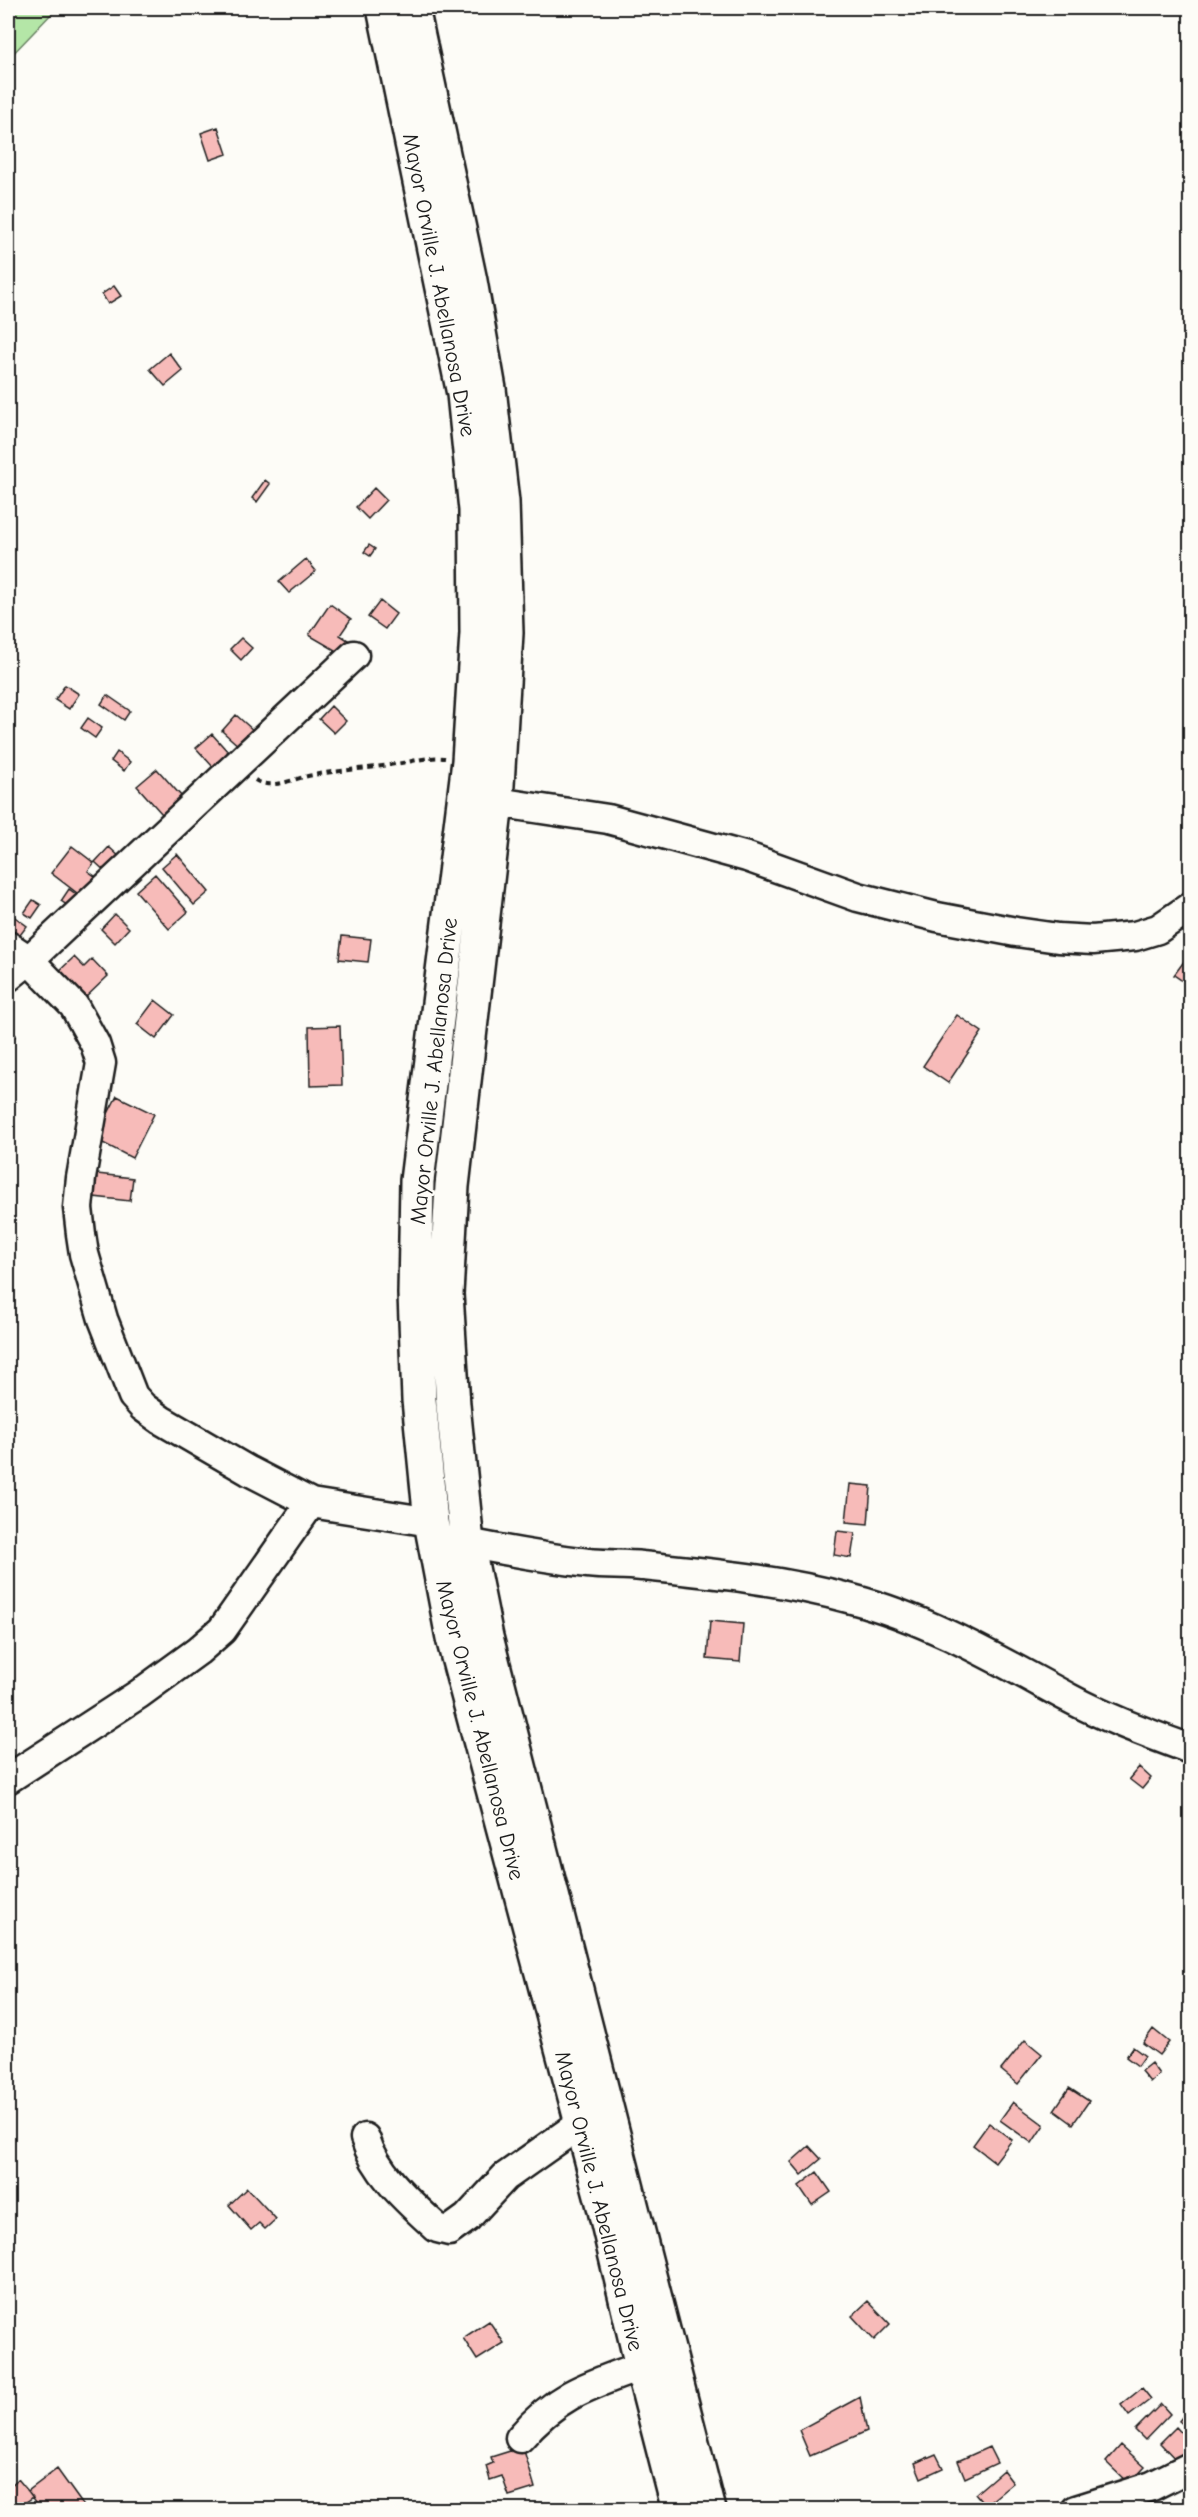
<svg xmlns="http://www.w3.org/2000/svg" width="1198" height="2517" viewBox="0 0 1198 2517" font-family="'Comic Neue',sans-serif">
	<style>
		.green { fill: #b4e6a7; stroke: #688162; stroke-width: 1.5 }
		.building { fill: #f7bbb9; stroke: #1c1c1c; stroke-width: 1.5 }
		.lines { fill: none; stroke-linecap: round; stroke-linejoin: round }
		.minor-casing { stroke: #1c1c1c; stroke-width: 33 }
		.major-casing { stroke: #1c1c1c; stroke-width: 38 }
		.path { stroke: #1c1c1c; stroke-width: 4; stroke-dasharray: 6 4.5; stroke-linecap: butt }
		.minor { stroke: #fdfcf7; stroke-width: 28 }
		.major { stroke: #fdfcf7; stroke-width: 33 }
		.labels { text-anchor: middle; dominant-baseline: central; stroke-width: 5; stroke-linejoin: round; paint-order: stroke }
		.street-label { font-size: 22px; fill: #1c1c1c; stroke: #fdfcf7 }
	</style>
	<rect width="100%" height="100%" fill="#fdfcf7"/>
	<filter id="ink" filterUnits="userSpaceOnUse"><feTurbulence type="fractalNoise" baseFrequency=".0167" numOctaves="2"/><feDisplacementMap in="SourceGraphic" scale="12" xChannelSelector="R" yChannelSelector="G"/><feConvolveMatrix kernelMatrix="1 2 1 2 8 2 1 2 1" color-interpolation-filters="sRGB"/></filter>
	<g filter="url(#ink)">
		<path class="green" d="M8,8h49l-49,51z"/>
		<path class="building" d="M218,127l9,27 -17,6 -9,-27z
			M114,286l7,10 -13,8 -6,-10z
			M169,353l14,18 -18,15 -15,-17z
			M265,480l5,4 -13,18 -5,-4z
			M374,488l12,12 -18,19 -12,-12z
			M369,545l6,4 -5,7 -6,-4z
			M306,559l10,12 -27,22 -10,-11z
			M380,601l16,13 -11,15 -17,-12z
			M330,604l21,15 -11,16 8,5 -8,13 -31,-18z
			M241,638l11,10 -11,12 -11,-11z
			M65,685l14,9 -10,15 -14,-9z
			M107,695l23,16 -6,9 -23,-16z
			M331,706l15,15 -12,12 -15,-14z
			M236,715l18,16 -14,16 -18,-16z
			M88,718l14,10 -7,10 -14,-10z
			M212,734l17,19 -16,14 -17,-19z
			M117,752l13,10 -6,9 -13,-10z
			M157,769l25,28 -20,17 -25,-28z
			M72,846l22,17 -6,8 8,6 -15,19 -30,-23z
			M109,847l13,12 -14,15 -13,-12z
			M177,854l32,38 -15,13 -32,-38z
			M155,874l33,38 -19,17 -33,-38z
			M69,889l12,9 -8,11 -12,-8z
			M33,900l8,5 -9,13 -8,-5z
			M115,914l14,14 -14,15 -14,-14z
			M12,915l15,11 -13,17 -6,-5v-17z
			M342,936l29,3 -3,23 -29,-3z
			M1188,956l2,2v28l-16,-11z
			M74,957l10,10 8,-8 16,17 -25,24 -26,-27z
			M155,1000l19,15 -18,24 -19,-15z
			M957,1015l25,17 -34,51 -25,-17z
			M340,1026l2,59 -32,1 -1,-59z
			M8,1028l8,7 -8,10z
			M117,1096l37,18 -22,44 -37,-19z
			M97,1174l36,4 -3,23 -36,-4z
			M850,1484l21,2 -3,38 -22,-2z
			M837,1531l18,2 -4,25 -17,-3z
			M710,1621l33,3 -3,38 -33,-3z
			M1139,1767l12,11 -9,11 -13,-10z
			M1153,2029l16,13 -10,13 -16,-12z
			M1025,2040l17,14 -24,30 -17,-14z
			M1133,2047l12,9 -7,10 -12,-9z
			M1151,2063l8,11 -9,8 -9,-11z
			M1069,2088l20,13 -16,23 -19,-14z
			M1013,2102l31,23 -12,18 -32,-23z
			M989,2123l23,17 -17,22 -22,-17z
			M809,2146l12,13 -19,16 -11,-13z
			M817,2172l14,20 -19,13 -13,-19z
			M247,2188l29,31 -11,10 -6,-6 -8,7 -22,-25z
			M868,2301l22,23 -16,16 -22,-24z
			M489,2321l15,22 -27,17 -14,-22z
			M1142,2388l9,11 -22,17 -8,-11z
			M860,2397l7,34 -57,25 -11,-26z
			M1161,2404l9,10 -25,26 -10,-10z
			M1190,2407v23l-11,-9z
			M1176,2427l14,15v10l-11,11 -19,-20z
			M1121,2445l24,22 -16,17 -23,-22z
			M523,2447l12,41 -26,8 -7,-20 -12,4 -4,-14 7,-3 -2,-6z
			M989,2447l8,16 -32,15 -7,-17z
			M936,2454l7,14 -22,10 -6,-15z
			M57,2469l28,39 -2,2h-41l-14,-19z
			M1003,2470l10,13 -28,23 -10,-12z
			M18,2479l15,18 -18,13h-7v-22z"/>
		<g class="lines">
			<g class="minor-casing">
				<path id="minor" d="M496,802l112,17 139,38 111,40 79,20 79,15 42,6 35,2 42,-4 23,-7 32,-22
					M8,946l21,14 45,46 21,38 6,19 -20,115 -3,30 3,26 3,20 19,65 30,77 10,11 18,13 88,51 62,32 120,19
					M8,977l21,-17 325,-305
					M467,1543c40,8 80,15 121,20 18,2 36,1 54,3 70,7 141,14 210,33 77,20 148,62 217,99 39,21 81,36 121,51
					M8,1779l131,-85 59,-43 24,-21 89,-127
					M365,2138c11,36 45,65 72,90l12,3 18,-13 38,-41 75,-53
					M520,2438c37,-44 70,-53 122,-72
					M1076,2510l76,-24 38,-19"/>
			</g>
			<g class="major-casing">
				<path id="major" d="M384,8l80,386 12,116 1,123 -8,128 -52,420 -2,113 4,106 12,122 22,116 151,568 38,160 37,144
					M412,8l58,273 19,108 13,113 4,131 -10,169 -44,384 -6,108 7,111 14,138 19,94 223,873"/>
			</g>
			<path class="path" d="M255,780c17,11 39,-2 58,-5 27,-5 55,-6 82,-11 17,-2 32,-8 50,-6"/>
			<use href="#minor" class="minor"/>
			<use href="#major" class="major"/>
		</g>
	</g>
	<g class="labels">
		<g class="street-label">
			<text transform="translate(439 285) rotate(79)">Mayor Orville J. Abellanosa Drive</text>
			<text transform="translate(434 1071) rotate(-84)">Mayor Orville J. Abellanosa Drive</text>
			<text transform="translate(480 1730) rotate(76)">Mayor Orville J. Abellanosa Drive</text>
			<text transform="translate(599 2201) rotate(76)">Mayor Orville J. Abellanosa Drive</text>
		</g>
	</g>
	<rect width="1198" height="2517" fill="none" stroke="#fdfcf7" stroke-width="30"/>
	<rect x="15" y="15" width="1168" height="2487" fill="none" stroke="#1c1c1c" stroke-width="2" filter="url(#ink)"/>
</svg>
